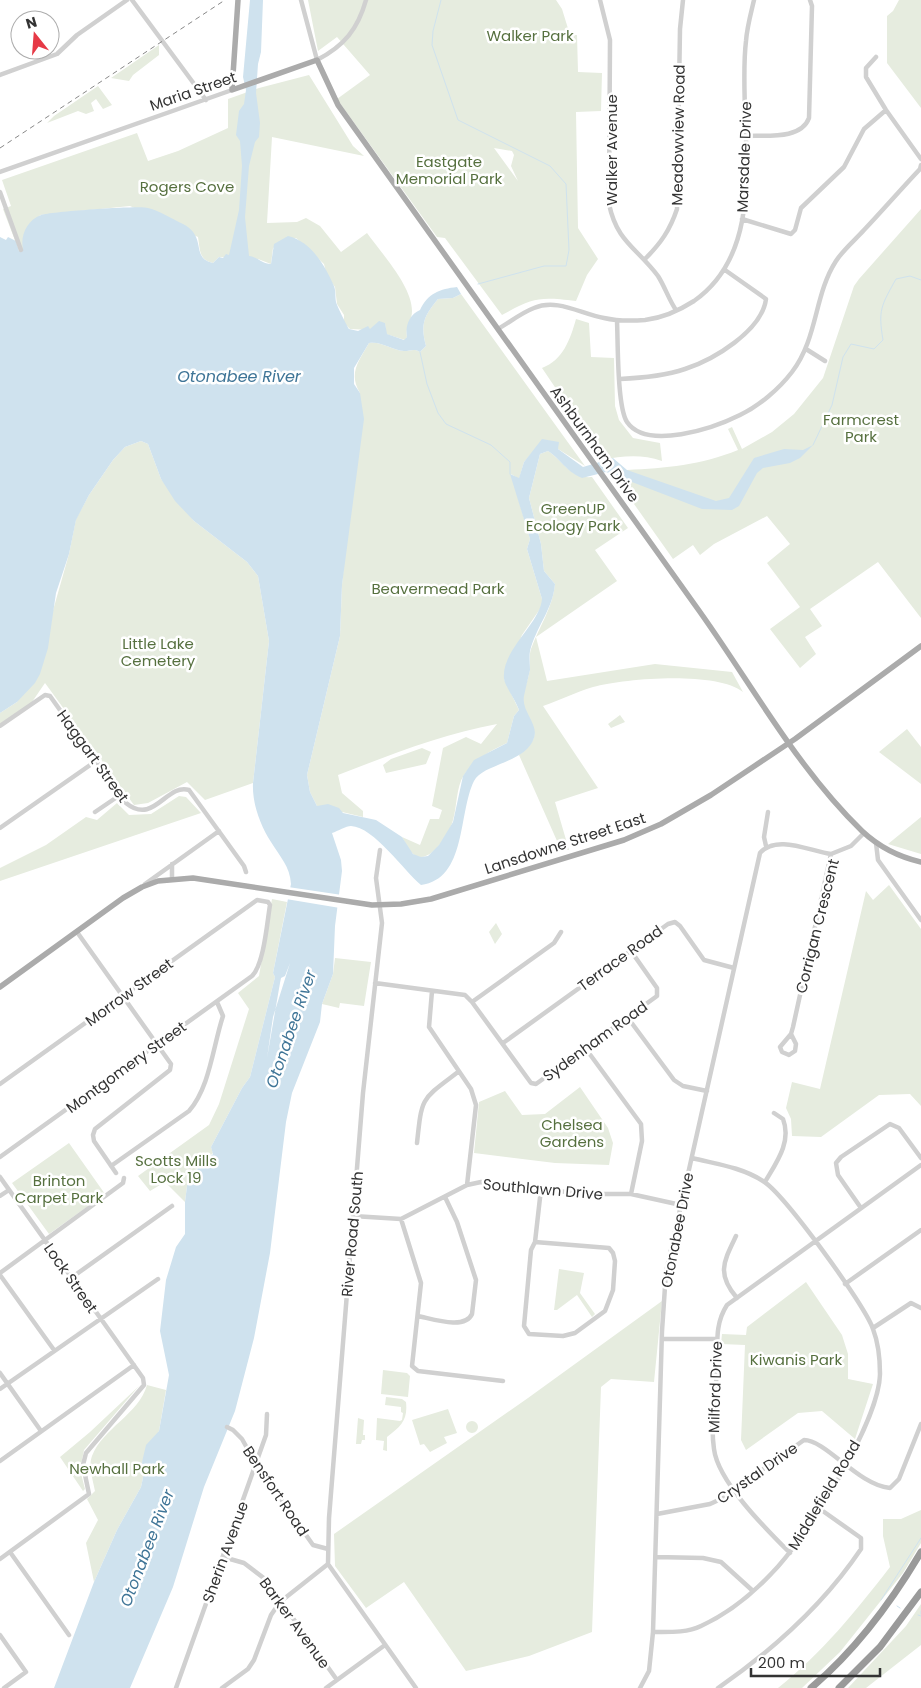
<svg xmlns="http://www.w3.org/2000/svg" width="921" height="1688" viewBox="0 0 921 1688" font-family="Poppins,sans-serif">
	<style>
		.green { fill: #e6ecdf; fill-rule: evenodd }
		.water { fill: #cfe2ee; fill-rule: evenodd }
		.pier { fill: #fff }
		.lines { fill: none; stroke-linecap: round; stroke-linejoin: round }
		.stream { stroke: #cfe2ee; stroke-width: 1 }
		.minor { stroke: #d0d0d0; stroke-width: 4.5 }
		.major { stroke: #ababab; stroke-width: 5.5 }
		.highway { stroke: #9a9a9a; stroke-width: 7 }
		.rail { stroke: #888; stroke-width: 1; stroke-dasharray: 5 4; stroke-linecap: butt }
		.labels { text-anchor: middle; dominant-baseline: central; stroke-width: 5; stroke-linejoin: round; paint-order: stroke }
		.park-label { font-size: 15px; fill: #56703f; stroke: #fff }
		.street-label { font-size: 15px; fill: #333; stroke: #fff }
		.water-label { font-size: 16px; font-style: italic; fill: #3f7597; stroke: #fff }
	</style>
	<rect width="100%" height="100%" fill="#fff"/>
	<path class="green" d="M308,0h248l6,9 8,26h7l1,37 24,1 -1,38 -25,1 2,116 20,31 -11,16 -11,26c-37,-4 -41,-4 -74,14l-57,-77 -8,-1 -100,-138 33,-24 -33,-38 -19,14zM494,148l18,3 2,4 -3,11 7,15z
		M899,0h22v108l-34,-45v-47l6,-5z
		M159,45v10l-26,20 -4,6 -18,-3z
		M309,75l44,71 11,10 -92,-19 -5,86 30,-1 9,-4 14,8 21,26 26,-19c15,21 45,53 45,78 0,11 -7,14 -5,26l-2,3 -19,-6 -1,-11 -15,7 -20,-1 -6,-6v-8l-7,-11 -2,-17 -8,-11 -3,-12 -28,-26 -23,10 -2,16 -13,-5 -39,-2 -6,6c-14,-3 -13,-13 -15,-26l-68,-31 -90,9 -17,34 -4,2 -16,-42 8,-3 -9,-26 135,-47 11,28 30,-10 50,-23v-29l31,-11z
		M98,86l14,19 -9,4 -7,-10 -5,4 3,8 -8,3 -8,-3 -31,12 7,-7z
		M921,209v409l-43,-56 -68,47 12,17 -17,11 11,17 -16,14 -30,-39 30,-22 -33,-44 23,-19 -23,-28 -53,28 -14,11 -7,-10 -20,14 -56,-79 10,-10c39,-2 74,-5 111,-20l-10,-21 4,-2 10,22 30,-17 22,-18 29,-36 31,-92 5,-7z
		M461,294l124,172 -27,-17 -27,5 -7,8 -5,17 -8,-5 19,65 -3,10 15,50v7l-20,29 -18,44 15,31 -5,6 -7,27c-17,8 -32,16 -43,32 -8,12 -7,32 -11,45 -3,13 -25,49 -41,33 -4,-4 -7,-11 -10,-16l18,8 10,-26h9l3,-9 -10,-4 11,-58 23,-11 15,7 16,-20c-55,10 -107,31 -159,51l4,18 21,18v6l-46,-11 -7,-14 -3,-17 33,-139 2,-51 18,-192c-12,-20 -1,-32 9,-50 13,-2 22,7 35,8 7,0 10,-3 16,1l6,-6c-6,-22 -2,-30 12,-47l15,-1z
		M576,319l13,4 2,34 23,1 1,48 4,14 14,18 27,5 2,18c-21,-7 -39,-5 -61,-1l-7,-15 -52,-77c21,-8 28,-28 34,-49z
		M141,441l7,3 13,35 33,42 53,41 11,14 11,65 -16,142 -48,17 -18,-18 -39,21 -14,2 -89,-122 -13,19 -32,22v-11l17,-11 35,-88 17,-60 7,-35 13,-24 24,-35 12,-13z
		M548,451c15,10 23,28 44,26l36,51 -33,22 22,31 -81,56 11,44 108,-17 77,8 11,20c-26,-21 -117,-14 -150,-5 -17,5 -33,13 -50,19l55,82 -43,14 14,48h-8l-42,-95c32,-25 4,-29 4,-57 1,-10 6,-20 7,-30 0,-7 -1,-13 1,-19 8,-22 22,-42 24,-65l-11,-13 -3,-27 -12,-46 11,-44z
		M620,715l5,7 -14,6 -3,-4z
		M907,729l14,18v37l-42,-32z
		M422,748l9,4 -5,12 -40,9 -3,-8 8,-6z
		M179,796l7,1 15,16 -201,68v-13l46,-23 40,-28 11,3 20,-17 12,12 22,-1z
		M921,817v37l-33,-10z
		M889,885l32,44v177l-11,-12 -31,1 -58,42 -29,-1 -1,-17 -5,-11 6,-26 28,7 46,-198 7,9z
		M272,899l15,3 -14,71 2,4 -25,100 -8,11 -31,59 2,6 -25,25 -3,24 -20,-20 -15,9 -12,-15 71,-51 10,-21 30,-95 -11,-16 21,-17z
		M496,923l6,11 -7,10 -6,-12z
		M335,958l36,4 -7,44 -24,-3 -1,5 -17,-4 11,-30z
		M580,1087l28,41 5,15 -4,22 -54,-2 -81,-10 5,-51 26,-11 17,24 23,-1z
		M69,1143l36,51 -56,40 -37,-51z
		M559,1269l25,4 -4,20 15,21 -3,3 -15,-22 -20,15h-3z
		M806,1282l36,53 6,19v25l25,5 -18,55 -33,-28 -24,2 -52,37 -5,-10 4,-95 -24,-1 1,-10 24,1 1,-8z
		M662,1301l-8,81 -43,-3 -10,8 -9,245 -63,24 -63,15 -62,-89 -38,26 -31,-42 -1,-32 194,-136z
		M383,1370l24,3 3,3 -2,21 -27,-3z
		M147,1385l19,5 -7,41 -17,31 2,11 -3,14 -24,43 -23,52 -8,-39 12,-23 -11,-21 8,-8c-2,-11 -7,-24 -3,-35 11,-28 47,-42 55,-71z
		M139,1386l-55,64 -4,20 5,19 -2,2 -23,-34 30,-25z
		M386,1397l16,2 4,3c2,18 -5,24 -19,35v14l-4,-1 1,-9 -8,-1 1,-22 23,3 2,-1 1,-7 -2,-1v-5l-16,-2z
		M448,1409l9,24 -13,4 3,6 -17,9 -6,-8 -4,1 -8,-25z
		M358,1418l6,2 -1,15h2v5h-3l-1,4h-5z
		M466 1427a6 6 0 1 1 12 0a6 6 0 1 1-12 0Z
		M921,1510v33l-18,30 -63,79 -38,36h-24c45,-36 77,-76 112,-121l-7,-31v-17h18z
		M921,1604v41l-55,43h-18l58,-62z"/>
	<path class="water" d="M250,0h13l-2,52 -3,12 -2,29 4,30 -1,14 -4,5 -6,24 -4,51 4,39c9,1 13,8 22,8l3,-20 14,-8c24,6 37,30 46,50 2,5 1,11 2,16 1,4 11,24 13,27l9,2 10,-5 2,3 9,-8 6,2 2,11 17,6 3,-3c-2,-11 2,-22 13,-27 8,-17 20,-21 37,-23l4,7 -8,4 -15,1c-14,17 -18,25 -12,47l-6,6c-6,-4 -9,-1 -16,-1 -13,-1 -22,-10 -35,-8l-15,25v16l6,9 4,26 -22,166 -2,51 -33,139 3,17 7,14 11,-2 11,4 4,5 33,7 26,17 11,17 8,3 7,-1 11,-11 14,-23 10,-46 11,-16 33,-17 7,-27 5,-6c-3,-9 -14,-24 -15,-31 -3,-29 36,-55 38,-80l-15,-50 3,-10 -20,-65 9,4 5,-16 18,-23 17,3 -1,7 25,18 30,-9 14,12 89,31 13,-3 25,-40 30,-9 19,1 10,-5 -13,13 -10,5 -27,5 -6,5 -18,33 -7,4 -30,-1 -96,-37 -24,6c-18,-8 -20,-18 -34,-27l-8,3 -11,44 12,46 3,27 11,13c-2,25 -19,43 -25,67 -1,6 0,12 0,19 -2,8 -4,17 -6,26 -3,15 15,28 10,42 -8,25 -52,26 -60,43 -16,32 -7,98 -53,104 -17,-14 -47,-58 -70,-59 -5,0 -13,5 -19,7l9,27 1,11 -7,55 -2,48 -11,30 -2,18 -28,71 -6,29 -16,131 -16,85 -19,73 -31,76 -31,100 -43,101h-76l40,-106 23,-52 24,-43 3,-14 -2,-11 4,-17 13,-14 10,-56 -9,-44 6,-51 10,-33 9,-13v-32l3,-24 25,-24 -2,-7 31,-59 8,-11 25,-100 -2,-4 18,-89c-1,-18 -11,-27 -20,-42 -11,-17 -19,-39 -18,-59l16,-142 -11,-65 -11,-14 -53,-41 -19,-20 -14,-22 -13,-35 -7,-3 -16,6 -12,13 -24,35 -13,25 -7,34 -13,39 -8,55 -8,26 -5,9 -18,19 -17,11v-476l6,3 2,-3 8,4 3,10 4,-2c-3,-13 4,-29 18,-34 7,-3 100,-10 107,-7 12,3 24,11 35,16 25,13 7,34 30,39l6,-6 4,1 3,-4 3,1 10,-45 3,-44 -2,-25 -4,-6 3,-24 5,-7 2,-14 -3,-13zM290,963l-17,54 -6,41 13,-75 1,-5 4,-2z"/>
	<path class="pier" d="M288,887l54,8 -2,13 -54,-9z"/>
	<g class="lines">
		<path class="stream" d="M441,0l-8,31 -1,14 26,75 92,46 16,18 3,66 -3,16h-22l-66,18
			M420,352l7,32 11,29 8,11 45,21 19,17v12
			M813,445l19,-40 11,-48 8,-13 23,5 9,-9c-5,-30 -2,-34 13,-61l14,-3 11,4
			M881,1600l40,-62
			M897,1606l3,2
			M921,1611v3
			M918,1615l3,1"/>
		<path class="minor" d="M132,0l74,100
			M301,0l16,60c27,-14 41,-31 49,-60
			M600,0l10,40 -1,164c8,38 27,43 49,72 7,11 11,24 18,34
			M876,57l-10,11v9l20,33 35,49
			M0,75l57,-21 20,-19 50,-35
			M746,136c20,-1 55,4 63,-18l3,-112 -2,-6
			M0,172l232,-82
			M0,192l21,58
			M742,219l49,15 4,-4 6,-22 43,-41 20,-38 22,-19
			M645,259c16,-16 25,-29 32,-50l3,-180 3,-29
			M617,321c1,20 0,86 10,101 20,29 87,6 113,-7 19,-9 39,-26 52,-43 26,-34 22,-77 44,-111 7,-11 19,-21 28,-31 19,-20 37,-41 56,-61l1,-4
			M498,329c12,-7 23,-16 36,-21 23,-10 47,6 70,10 13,3 28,3 41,2 17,-2 35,-10 49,-19 80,-56 42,-178 52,-260 1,-14 5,-28 8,-41
			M806,349l19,12
			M620,379c22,-1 44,-3 65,-10 28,-9 77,-38 81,-70l-41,-29
			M0,726l45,-31 5,1 76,107c28,23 40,-20 63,-13l55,76 2,6
			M95,812l25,-17
			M0,828l96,-67
			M876,843l2,17 43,60
			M766,846l-2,-9 4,-25
			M831,854l20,-8 13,-13
			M172,864v15
			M145,884l74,-53
			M77,932l94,132 -1,6 -75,59 -2,6 1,6 22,32
			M375,983l90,12 7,7 59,81 5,1 121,-88v-8l-26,-37
			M432,991l-3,36 42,62 5,16 -9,80
			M472,1002l82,-59 7,-11
			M628,1018l46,62 9,6 24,5
			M791,1034l5,10 -1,7 -6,4 -7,-3 -2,-5 11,-13 2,-7 38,-173
			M503,1043l165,-119 7,-2 5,4 24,34 30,8
			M586,1049l55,75 1,17 -11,53
			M0,1084l257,-184 11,2 2,3c-3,18 -6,59 -18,71l-252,181
			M417,1143c5,-47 4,-43 41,-71
			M111,1166l78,-55c21,-24 24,-65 34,-95l-6,-14
			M0,1177l143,201 1,7 -58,68 -3,12 6,29 -89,65
			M765,1182c11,-19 27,-40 18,-63l-9,-6
			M0,1196l9,-6
			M861,1208l-23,-33 -2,-12 5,-6 49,-33 9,4 22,30
			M353,1216l48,3 66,-34 14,-3 103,12h47l50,11
			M401,1219l20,64 -9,83 6,5 85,10
			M736,1236c-12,25 -20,38 1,62
			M535,1242l74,6 4,5 2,8 -2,29 -8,21 -30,22 -12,3 -34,-2 -5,-8 7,-76 4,-8 6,-53
			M0,1273l123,-90 1,-5
			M0,1275l54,75
			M71,1278l101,-72
			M845,1284l76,-54
			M418,1316c15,3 47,14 54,-2l4,-34 -19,-58 -12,-25
			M873,1328l38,-25 10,5
			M662,1339h54
			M0,1373l41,58
			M0,1389l158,-110
			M227,1427l6,3 9,9 14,25 57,81 15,4
			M0,1461l134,-96
			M657,1514l53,-10 13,-6 81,-58c22,0 54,45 86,48l9,-9 22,-55
			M10,1552l59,83
			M790,1553c-23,-23 -72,-71 -76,-104 -4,-26 2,-55 3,-81 1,-23 -3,-43 10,-63l194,-140
			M223,1557l21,6 21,16 72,101
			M656,1557l47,1 18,4 32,29
			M328,1564l1,-46 34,-425 19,-170 -6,-45 4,-28
			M328,1564l88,124
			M653,1632c16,0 34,1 48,-6 26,-12 51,-32 70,-52 35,-35 108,-152 109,-200 0,-15 -2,-32 -7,-45 -8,-24 -89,-135 -110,-148 -22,-14 -47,-17 -71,-23
			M0,1635l26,37 -22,16
			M176,1688l90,-253 1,-21
			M222,1688l26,-19 6,-9 17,-45 9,-13 48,-38
			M326,1688l59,-43
			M640,1688l9,-17 4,-39 9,-301 4,-59 94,-419c16,-19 50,-2 71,1
			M718,1688c55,-38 106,-84 143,-139v-11l-41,-29"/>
		<path class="major" d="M238,0l-6,90 85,-30 21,45c119,167 238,334 357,500 55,76 100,161 167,226 16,15 37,26 59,31
			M0,987l123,-89 19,-11 16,-6 35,-3 179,27 29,-1 30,-5 193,-59 37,-16 50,-29 84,-56 126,-93"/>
		<path class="highway" d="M811,1688c45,-38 80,-85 110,-136
			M839,1688l41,-41 41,-55"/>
		<path class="rail" d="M0,148l225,-148"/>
	</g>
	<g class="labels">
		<g class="park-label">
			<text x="530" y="35">Walker Park</text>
			<text x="449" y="161">Eastgate<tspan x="449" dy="17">Memorial Park</tspan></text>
			<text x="187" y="186">Rogers Cove</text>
			<text x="861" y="419">Farmcrest<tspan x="861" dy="17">Park</tspan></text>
			<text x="573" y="508">GreenUP<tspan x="573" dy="17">Ecology Park</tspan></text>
			<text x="438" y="588">Beavermead Park</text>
			<text x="158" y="643">Little Lake<tspan x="158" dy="17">Cemetery</tspan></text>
			<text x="572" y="1124">Chelsea<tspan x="572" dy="17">Gardens</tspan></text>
			<text x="176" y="1160">Scotts Mills<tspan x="176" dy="17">Lock 19</tspan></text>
			<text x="59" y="1180">Brinton<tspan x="59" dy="17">Carpet Park</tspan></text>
			<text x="796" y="1359">Kiwanis Park</text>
			<text x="117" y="1468">Newhall Park</text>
		</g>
		<g class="street-label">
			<text transform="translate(193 91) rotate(-19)">Maria Street</text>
			<text transform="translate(678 135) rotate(-89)">Meadowview Road</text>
			<text transform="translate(611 150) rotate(-90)">Walker Avenue</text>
			<text transform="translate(744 157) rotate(-88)">Marsdale Drive</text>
			<text transform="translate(595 444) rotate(54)">Ashburnham Drive</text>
			<text transform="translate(93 756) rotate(54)">Haggart Street</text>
			<text transform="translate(565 843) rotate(-18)">Lansdowne Street East</text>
			<text transform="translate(817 926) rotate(-76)">Corrigan Crescent</text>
			<text transform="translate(620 958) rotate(-36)">Terrace Road</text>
			<text transform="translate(129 992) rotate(-36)">Morrow Street</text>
			<text transform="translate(595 1041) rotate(-36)">Sydenham Road</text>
			<text transform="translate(126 1067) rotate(-36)">Montgomery Street</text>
			<text transform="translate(543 1189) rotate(5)">Southlawn Drive</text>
			<text transform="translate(677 1230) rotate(-79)">Otonabee Drive</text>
			<text transform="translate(352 1234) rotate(-85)">River Road South</text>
			<text transform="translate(71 1278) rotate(55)">Lock Street</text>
			<text transform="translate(715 1387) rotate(-88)">Milford Drive</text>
			<text transform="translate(757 1473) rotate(-35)">Crystal Drive</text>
			<text transform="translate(276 1491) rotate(56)">Bensfort Road</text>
			<text transform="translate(824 1495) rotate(-59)">Middlefield Road</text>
			<text transform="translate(225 1552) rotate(-70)">Sherin Avenue</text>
			<text transform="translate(295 1623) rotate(54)">Barker Avenue</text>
		</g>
		<g class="water-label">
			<text x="239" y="376">Otonabee River</text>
			<text transform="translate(291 1029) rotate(-71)">Otonabee River</text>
			<text transform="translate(147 1548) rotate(-69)">Otonabee River</text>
		</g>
	</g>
	<g transform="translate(35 35) rotate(343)"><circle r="24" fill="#ffffff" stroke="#adadad"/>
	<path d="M0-4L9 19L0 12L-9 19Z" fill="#e63946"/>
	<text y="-8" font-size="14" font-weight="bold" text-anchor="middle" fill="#333333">N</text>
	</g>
	<path d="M751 1668v8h129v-8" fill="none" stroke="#333333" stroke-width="2.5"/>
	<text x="758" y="1668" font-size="15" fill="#333333" stroke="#ffffff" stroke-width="4" paint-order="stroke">200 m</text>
</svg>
